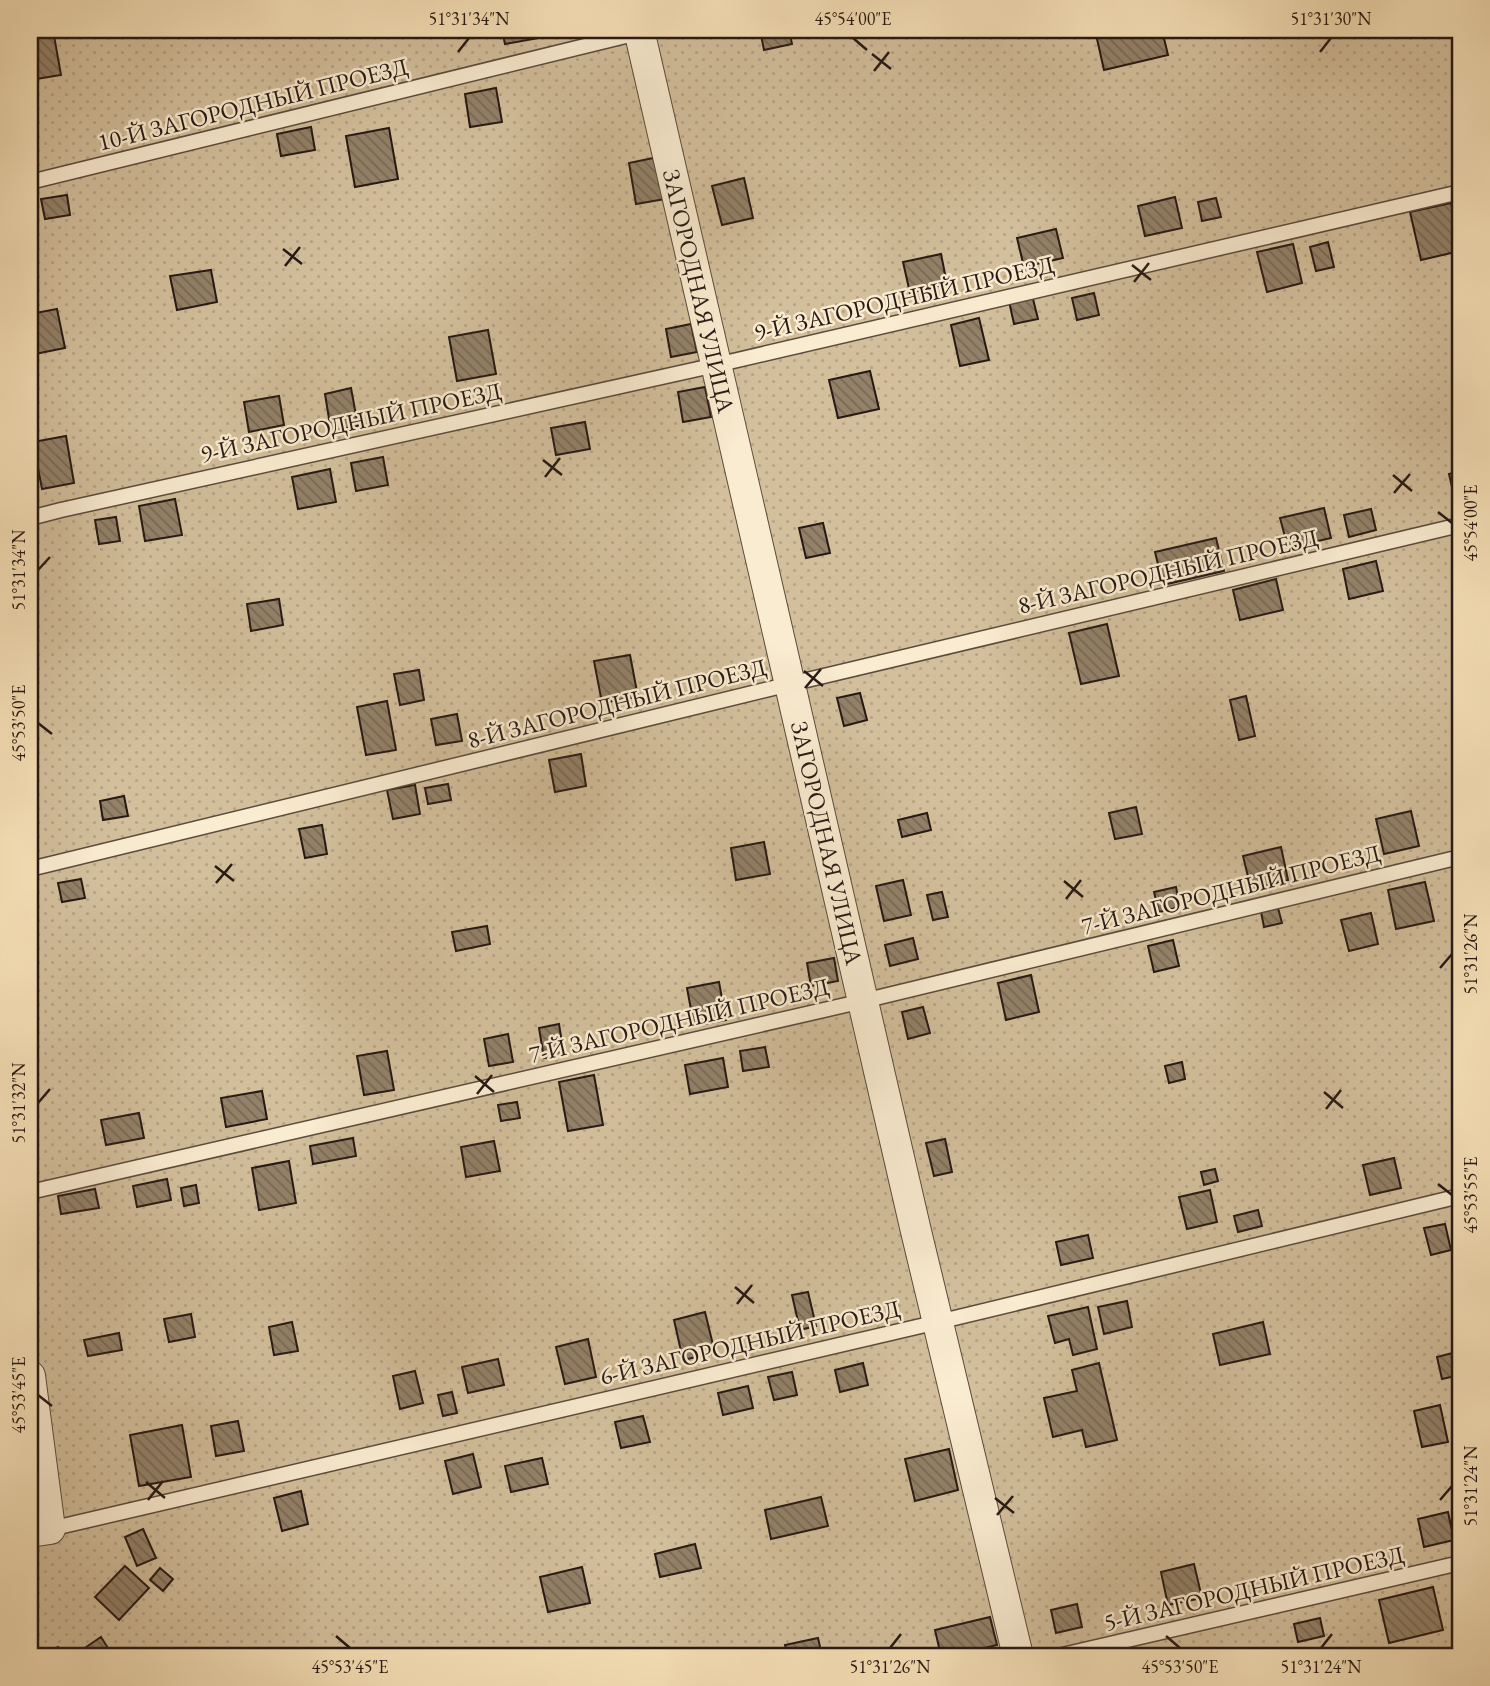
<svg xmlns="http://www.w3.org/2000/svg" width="1490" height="1686" viewBox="0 0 1490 1686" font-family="'EB Garamond',serif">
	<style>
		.garden { fill: url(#garden-dots); stroke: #7c6c58; stroke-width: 2 }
		.building { fill: url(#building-back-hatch); stroke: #261914; stroke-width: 2 }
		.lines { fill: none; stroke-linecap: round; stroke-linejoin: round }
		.lane-casing { stroke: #5a4b3d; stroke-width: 17 }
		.street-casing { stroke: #5a4b3d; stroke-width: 32 }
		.lane { stroke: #faecd1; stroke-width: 14 }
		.street { stroke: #faecd1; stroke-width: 30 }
		.ticks { fill: none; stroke: #261914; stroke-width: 2.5 }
		.labels { text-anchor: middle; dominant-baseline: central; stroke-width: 5; stroke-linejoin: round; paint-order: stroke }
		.street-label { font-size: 24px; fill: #261914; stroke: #faecd1 }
		.neatline { fill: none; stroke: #261914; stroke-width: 2.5 }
		.ticks-label { font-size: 18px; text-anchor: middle; fill: #261914 }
	</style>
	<defs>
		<pattern id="garden-dots" width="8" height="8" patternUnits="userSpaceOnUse" patternTransform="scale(1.75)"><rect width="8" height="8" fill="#d3bf9c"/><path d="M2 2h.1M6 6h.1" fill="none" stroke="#b5a486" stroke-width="1.8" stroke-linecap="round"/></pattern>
		<pattern id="building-back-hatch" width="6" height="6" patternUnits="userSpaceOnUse" patternTransform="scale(1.75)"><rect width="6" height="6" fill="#938169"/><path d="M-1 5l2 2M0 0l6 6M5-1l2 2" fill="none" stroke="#786955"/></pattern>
	</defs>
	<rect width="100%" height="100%" fill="#f7e1b8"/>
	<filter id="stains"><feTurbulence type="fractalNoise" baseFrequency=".00286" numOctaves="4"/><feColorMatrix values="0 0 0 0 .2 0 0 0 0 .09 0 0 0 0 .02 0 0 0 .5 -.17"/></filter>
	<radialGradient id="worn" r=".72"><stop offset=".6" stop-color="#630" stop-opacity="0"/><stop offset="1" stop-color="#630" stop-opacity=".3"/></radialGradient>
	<path class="garden" d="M30,30h1430v1626h-1430z"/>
	<path class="building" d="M30,30h23l8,45 -31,5z
		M502,30h36l1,8 -34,6z
		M760,30h29l3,14 -28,6z
		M1095,30h67l6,25 -64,15z
		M496,88l6,34 -32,5 -5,-33z
		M311,127l4,23 -34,6 -4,-22z
		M389,128l9,51 -43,8 -9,-51z
		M663,156l8,42 -35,6 -7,-41z
		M744,178l9,40 -31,7 -10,-39z
		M67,195l3,20 -25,4 -4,-20z
		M1175,197l7,31 -37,8 -7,-30z
		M1216,198l5,19 -19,4 -4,-19z
		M1451,203l9,38v10l-39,9 -11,-48z
		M1056,229l7,29 -39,9 -7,-29z
		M1328,242l6,25 -18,4 -6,-24z
		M1293,244l9,39 -35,9 -10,-40z
		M941,254l6,30 -37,9 -7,-31z
		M211,270l6,32 -40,8 -7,-34z
		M1094,293l5,22 -22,5 -5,-22z
		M1032,295l6,24 -24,5 -5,-23z
		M57,309l8,39 -35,7v-41z
		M979,318l10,42 -29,6 -9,-41z
		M691,324l6,28 -26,5 -5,-28z
		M488,330l8,44 -39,7 -8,-44z
		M870,371l9,38 -41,9 -9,-38z
		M705,387l6,30 -28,5 -5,-30z
		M351,388l7,38 -27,5 -6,-37z
		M279,396l5,29 -35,7 -5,-30z
		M585,422l5,27 -34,6 -5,-27z
		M66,436l8,47 -32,6 -9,-47z
		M383,457l5,28 -32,6 -5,-28z
		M330,469l6,33 -38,7 -6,-32z
		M1460,471v37l-3,1 -8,-35z
		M175,499l7,36 -37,6 -6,-35z
		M1324,508l7,30 -43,10 -8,-30z
		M1371,509l5,21 -27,7 -5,-22z
		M116,517l4,24 -21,3 -4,-24z
		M823,523l7,30 -24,5 -7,-30z
		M1216,538l8,33 -61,14 -8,-33z
		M1376,561l7,30 -34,8 -6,-30z
		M1276,579l7,31 -43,10 -7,-30z
		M279,599l4,26 -32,6 -4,-27z
		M1107,624l12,52 -38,8 -12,-51z
		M630,655l8,42 -36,6 -8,-42z
		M419,670l5,30 -24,5 -6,-31z
		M860,693l7,27 -23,6 -7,-28z
		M1246,696l9,40 -16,4 -9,-40z
		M387,701l9,49 -30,5 -9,-48z
		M457,714l5,27 -26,4 -5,-26z
		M581,754l5,32 -31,6 -6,-32z
		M448,784l3,16 -23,4 -3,-16z
		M415,785l5,29 -27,5 -6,-29z
		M124,796l4,20 -25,4 -3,-19z
		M1136,807l6,27 -27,5 -6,-26z
		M1411,811l8,35 -35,8 -8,-35z
		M927,813l4,17 -29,7 -4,-17z
		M322,825l5,29 -22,4 -6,-29z
		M764,842l6,32 -34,6 -5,-32z
		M1281,847l7,33 -37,9 -8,-33z
		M81,879l4,19 -23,4 -4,-19z
		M903,880l8,35 -27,6 -8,-35z
		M1425,882l9,39 -38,8 -8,-39z
		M1176,887l4,20 -21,5 -5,-20z
		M942,892l6,25 -15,3 -6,-25z
		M1278,908l4,15 -18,4 -3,-15z
		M1371,913l7,31 -29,7 -8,-31z
		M487,926l3,18 -34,7 -4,-19z
		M913,938l5,21 -28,7 -5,-21z
		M1173,940l6,26 -25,6 -6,-26z
		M834,958l4,23 -27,5 -4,-23z
		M1031,975l8,37 -33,8 -8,-37z
		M719,982l7,38 -32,6 -7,-38z
		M923,1007l7,26 -22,6 -6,-27z
		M559,1024l5,31 -20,3 -5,-30z
		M508,1034l5,28 -24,4 -5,-27z
		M765,1047l4,20 -26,4 -3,-20z
		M387,1051l7,39 -30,5 -7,-39z
		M723,1058l5,29 -38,7 -5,-29z
		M1182,1062l3,17 -16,4 -4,-17z
		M594,1075l9,50 -35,6 -9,-49z
		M262,1091l5,28 -41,8 -5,-29z
		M517,1102l3,16 -19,3 -3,-16z
		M139,1113l5,25 -38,7 -5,-25z
		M353,1138l3,18 -43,8 -3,-18z
		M945,1139l7,33 -18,4 -8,-33z
		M494,1141l6,30 -34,6 -5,-30z
		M1394,1158l7,30 -31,7 -7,-30z
		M289,1161l7,42 -37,7 -7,-42z
		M1215,1169l3,12 -14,4 -3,-13z
		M167,1179l4,21 -34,7 -4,-21z
		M196,1185l3,18 -15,3 -3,-18z
		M95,1189l4,19 -38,6 -3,-18z
		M1210,1190l7,32 -30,7 -8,-32z
		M1258,1210l4,16 -24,6 -4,-16z
		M1445,1224l6,26 -20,5 -7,-27z
		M1088,1235l5,23 -32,7 -5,-23z
		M808,1292l8,34 -16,4 -8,-35z
		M1127,1301l5,26 -28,7 -6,-27z
		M1088,1307l9,42 -24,6 -4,-16 -14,4 -7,-27z
		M705,1312l10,41 -32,7 -9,-40z
		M191,1314l4,23 -26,5 -5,-23z
		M292,1322l6,29 -24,4 -5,-28z
		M1263,1322l7,32 -50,11 -7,-31z
		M119,1333l3,17 -34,6 -4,-16z
		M588,1339l8,38 -31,7 -9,-37z
		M1460,1351v24l-18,4 -5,-22z
		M498,1359l6,26 -36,8 -6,-26z
		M863,1363l5,22 -28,7 -5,-22z
		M1099,1363l18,77 -31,7 -4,-17 -29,7 -9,-39 33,-7 -5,-21z
		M415,1371l8,32 -23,6 -7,-33z
		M792,1372l5,23 -23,5 -6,-23z
		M748,1386l5,22 -30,7 -5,-22z
		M452,1392l5,21 -14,3 -5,-21z
		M1440,1405l8,37 -26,5 -8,-36z
		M643,1416l7,26 -29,6 -6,-26z
		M238,1421l6,30 -28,5 -5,-30z
		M182,1425l9,52 -52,9 -9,-51z
		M949,1449l9,41 -43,11 -10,-42z
		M473,1454l8,33 -28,7 -8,-33z
		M542,1458l6,26 -37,8 -6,-26z
		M301,1491l7,33 -26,7 -8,-33z
		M821,1497l7,29 -57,13 -6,-29z
		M1448,1512l6,28 -30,7 -6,-28z
		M143,1529l13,29 -19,8 -12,-29z
		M695,1544l6,24 -41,9 -5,-23z
		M1194,1564l8,34 -34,7 -7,-33z
		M125,1566l24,22 -30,32 -24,-23z
		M582,1567l8,36 -42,9 -8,-35z
		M160,1568l13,11 -10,12 -13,-11z
		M1433,1587l10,43 -54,13 -10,-43z
		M1077,1604l5,23 -26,6 -5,-23z
		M990,1617l7,28 -46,11h-10l-6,-26z
		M1320,1618l4,18 -26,6 -4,-18z
		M101,1637l12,19h-36l-1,-2z
		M818,1638l4,18h-34l-3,-11z
		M58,1647l4,9h-25z"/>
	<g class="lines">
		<g class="lane-casing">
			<path id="lane" d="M30,182l612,-150
				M30,518l31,-8 655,-145 744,-173
				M30,869l760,-185 670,-159
				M30,1192l833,-191 597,-144
				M50,1529l888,-207 522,-126
				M1058,1656l402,-93"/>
		</g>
		<g class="street-casing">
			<path id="street" d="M639,30l276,1197 103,429
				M30,1376l20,153 -20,3"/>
		</g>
		<use href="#lane" class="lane"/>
		<use href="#street" class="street"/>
	</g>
	<path class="ticks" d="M853,38l14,12M458,52l11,-14M1320,52l11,-14M872,54l19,15M874,71l15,-19M283,249l19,15M1132,265l19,15M285,266l15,-19M1134,282l15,-19M543,460l19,15M1393,475l19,16M545,477l15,-19M1394,493l16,-19M1438,512l14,11M38,570l12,-13M804,671l19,15M805,688l16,-19M38,723l14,11M215,866l19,15M1064,881l19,16M216,883l16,-19M1066,899l15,-19M1440,968l12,-14M475,1076l19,16M1324,1092l19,16M477,1094l15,-19M38,1103l12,-14M1326,1109l15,-19M1438,1184l14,11M735,1287l19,16M737,1304l15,-19M38,1395l14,11M146,1482l19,16M995,1498l19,15M148,1500l15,-19M1440,1500l12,-14M997,1515l16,-19M336,1636l14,12M1166,1636l14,12M890,1648l11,-14M1321,1648l11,-14"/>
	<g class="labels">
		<g class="street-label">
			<text transform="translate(253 104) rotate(-14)">10-Й ЗАГОРОДНЫЙ ПРОЕЗД</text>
			<text transform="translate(699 291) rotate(77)">ЗАГОРОДНАЯ УЛИЦА</text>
			<text transform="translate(904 298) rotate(-13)">9-Й ЗАГОРОДНЫЙ ПРОЕЗД</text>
			<text transform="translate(351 422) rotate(-12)">9-Й ЗАГОРОДНЫЙ ПРОЕЗД</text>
			<text transform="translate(1168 571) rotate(-13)">8-Й ЗАГОРОДНЫЙ ПРОЕЗД</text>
			<text transform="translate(617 703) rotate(-14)">8-Й ЗАГОРОДНЫЙ ПРОЕЗД</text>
			<text transform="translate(827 843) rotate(77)">ЗАГОРОДНАЯ УЛИЦА</text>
			<text transform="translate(1231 889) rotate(-14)">7-Й ЗАГОРОДНЫЙ ПРОЕЗД</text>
			<text transform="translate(679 1020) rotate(-13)">7-Й ЗАГОРОДНЫЙ ПРОЕЗД</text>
			<text transform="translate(750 1342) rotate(-13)">6-Й ЗАГОРОДНЫЙ ПРОЕЗД</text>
			<text transform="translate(1254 1588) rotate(-13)">5-Й ЗАГОРОДНЫЙ ПРОЕЗД</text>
		</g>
	</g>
	<rect width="1490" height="1686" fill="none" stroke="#f7e1b8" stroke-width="77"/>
	<rect x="38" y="38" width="1414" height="1610" class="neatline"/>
	<g class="ticks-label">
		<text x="469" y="25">51°31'34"N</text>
		<text x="853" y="25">45°54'00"E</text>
		<text x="1331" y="25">51°31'30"N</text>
		<text transform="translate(1471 523) rotate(-90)" y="6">45°54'00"E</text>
		<text transform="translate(19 570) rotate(-90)" y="6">51°31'34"N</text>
		<text transform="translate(19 723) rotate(-90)" y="6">45°53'50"E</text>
		<text transform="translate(1471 954) rotate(-90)" y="6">51°31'26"N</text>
		<text transform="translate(19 1103) rotate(-90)" y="6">51°31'32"N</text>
		<text transform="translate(1471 1195) rotate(-90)" y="6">45°53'55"E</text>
		<text transform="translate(19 1395) rotate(-90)" y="6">45°53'45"E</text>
		<text transform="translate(1471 1486) rotate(-90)" y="6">51°31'24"N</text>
		<text x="350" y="1673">45°53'45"E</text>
		<text x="890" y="1673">51°31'26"N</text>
		<text x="1180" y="1673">45°53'50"E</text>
		<text x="1321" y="1673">51°31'24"N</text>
	</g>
	<rect width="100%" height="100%" filter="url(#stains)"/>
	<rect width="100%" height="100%" fill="url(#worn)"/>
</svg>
